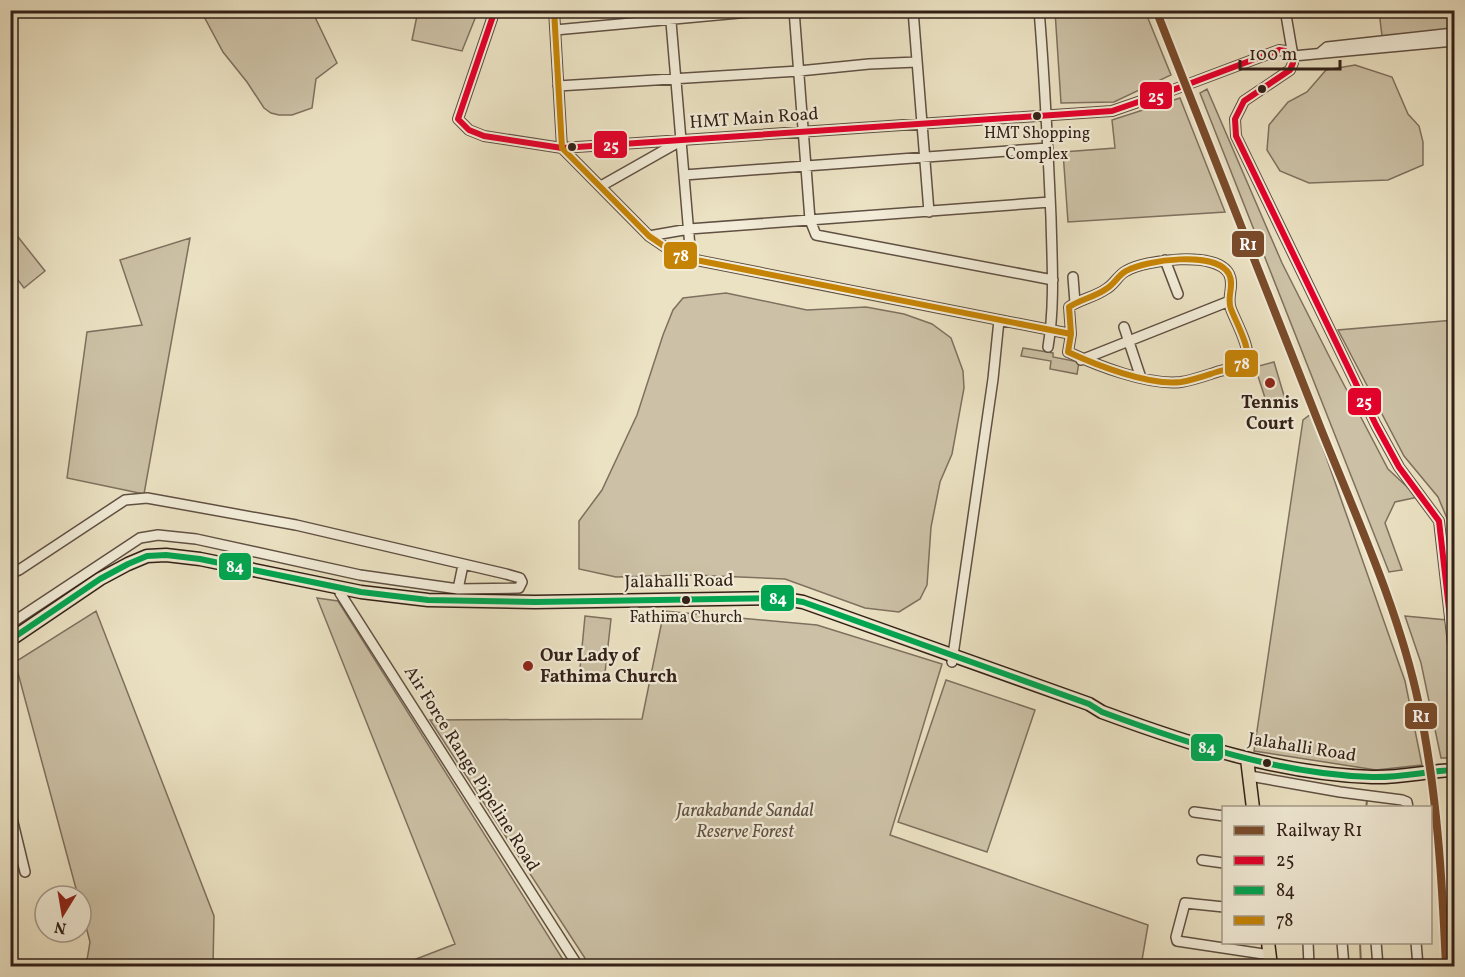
<svg xmlns="http://www.w3.org/2000/svg" width="1465" height="977" viewBox="0 0 1465 977" font-family="Vollkorn,serif">
	<style>
		.green { fill: #ccc1a6; stroke: #7f705f; stroke-width: 1.5 }
		.lines { fill: none; stroke-linecap: round; stroke-linejoin: round }
		.stream { stroke: #7b6d5c; stroke-width: 2 }
		.minor-casing { stroke: #605043; stroke-width: 12 }
		.major-casing { stroke: #322018; stroke-width: 15 }
		.minor { stroke: #f2ecd8; stroke-width: 9 }
		.major { stroke: #ebe2c3; stroke-width: 12 }
		.bus-1-casing { stroke: #f2ecd8; stroke-width: 10 }
		.bus-2-casing { stroke: #f2ecd8; stroke-width: 10 }
		.bus-3-casing { stroke: #f2ecd8; stroke-width: 10 }
		.bus-1 { stroke: #e4002b; stroke-width: 6 }
		.bus-2 { stroke: #00a651; stroke-width: 6 }
		.bus-3 { stroke: #c68406; stroke-width: 6 }
		.rail-1-casing { stroke: #f2ecd8; stroke-width: 12 }
		.rail-1 { stroke: #7a4b2a; stroke-width: 8 }
		.bus-dot { fill: #322018; stroke: #f2ecd8; stroke-width: 2 }
		.poi-dot { fill: #8f2418; stroke: #f2ecd8; stroke-width: 2 }
		.labels { text-anchor: middle; dominant-baseline: central; stroke-width: 4.5; stroke-linejoin: round; paint-order: stroke }
		.bus-label { font-size: 16px; fill: #322018; stroke: #f2ecd8 }
		.street-label { font-size: 18px; fill: #322018; stroke: #f2ecd8 }
		.poi-label { font-size: 18px; font-weight: bold; fill: #322018; stroke: #f2ecd8 }
		.park-label { font-size: 18px; font-style: italic; fill: #605043; stroke: #f2ecd8 }
		.line-badge { stroke: #f2ecd8; stroke-width: 2 }
		.badge-label { font-size: 16px; text-anchor: middle; font-weight: bold; fill: #fff }
	</style>
	<rect width="100%" height="100%" fill="#ebe2c3"/>
	<filter id="stains"><feTurbulence type="fractalNoise" baseFrequency=".00333" numOctaves="4"/><feColorMatrix values="0 0 0 0 .2 0 0 0 0 .09 0 0 0 0 .02 0 0 0 .5 -.17"/></filter>
	<radialGradient id="worn" r=".72"><stop offset=".6" stop-color="#630" stop-opacity="0"/><stop offset="1" stop-color="#630" stop-opacity=".3"/></radialGradient>
	<path class="green" d="M201,11h111l25,52 -21,16 -4,29 -20,7h-13l-8,-2 -7,-5 -17,-26 -24,-30z
		M418,11v-1l60,1 -16,40 -50,-11z
		M1055,11h90l26,64 -57,27 -53,1z
		M1379,11h75v18l-72,7z
		M1355,65l37,12 16,37 11,12 4,16v23l-35,15 -79,3 -29,-12 -13,-21 2,-25 19,-23 19,-10 19,-22z
		M1207,89l75,174 49,97 57,109 30,28 -23,5 -10,21 17,47 -13,2 -189,-479z
		M1180,98l45,114 -157,10 -5,-70 52,-4 -3,-28z
		M11,228l34,43 -21,17 -13,-17z
		M190,238l-46,256 -77,-16 20,-146 55,-7 -22,-65z
		M726,293l81,17 59,-3 38,7 28,10 19,14 12,33 1,17 -12,66 -12,28 -9,45 -4,58 -7,14 -21,13 -34,-4 -80,-29 -93,-4 -76,2 -37,-8v-48l23,-31 35,-75 26,-80 10,-25 10,-12z
		M1454,320v215l-16,-38 -34,-41 -66,-126z
		M1023,348l30,5v4l26,5 -2,12 -27,-5 1,-8 -30,-5z
		M1274,362l11,37 -18,5 -12,-37z
		M1311,414l94,267 17,84 -46,5 -122,-19 49,-331z
		M317,598l21,3 229,365h-169l57,-22z
		M96,611l118,305 -1,50h-127l4,-24 -9,-35v-11h-3l-63,-234z
		M664,611l153,14 125,39 -52,171 258,90 -7,41h-551l-160,-246 212,-1z
		M585,616l26,3 -7,63 -25,-3z
		M1405,616l42,4 7,73v65h-13l-20,-95z
		M946,680l89,30 -48,142 -89,-30z"/>
	<g class="lines">
		<path class="stream" d="M1366,808l1,-7
			M1360,942l1,24"/>
		<g class="minor-casing">
			<path id="minor" d="M495,10l-37,109 11,11 15,6 78,12 550,-37 58,-20 109,-41 6,1 8,5v7l-3,7 -46,31 -9,18 1,17 140,289 23,42 40,54 15,132
				M554,10l8,138 87,88 25,17 17,6 380,75 -3,18c28,13 81,34 113,30 13,-2 26,-7 39,-11 9,-2 25,-5 27,-15 2,-11 -12,-36 -16,-47 -5,-12 4,-23 -2,-35 -13,-24 -84,-14 -103,-3 -8,4 -12,14 -20,18 -11,8 -25,10 -37,18l2,27
				M670,10l21,249
				M794,10l16,210 6,15 237,45
				M913,10l16,202
				M1039,10c6,70 9,139 12,208 1,43 4,87 -3,129
				M1281,10l5,5 7,41 161,-15
				M555,30l218,-20
				M1321,52l6,-5 127,-14
				M558,86l241,-15 70,-7 48,-2
				M684,175l364,-27
				M601,186l76,-43
				M649,236l40,-7 361,-27
				M1165,260l13,34
				M1073,277l2,26
				M1124,327l17,51
				M1081,360l146,-58
				M10,574l9,-4 106,-70 22,-2 149,27 210,49 14,4 2,4 -3,6 -61,1 -98,-14 -164,-36 -38,-4 -18,3 -130,86
				M340,588v5l238,373
				M458,589l5,-24
				M952,662l41,-283 6,-59
				M1250,776l90,16 62,8 5,2 1,6
				M10,810l15,62
				M1194,812l30,4
				M1202,860l22,3
				M1224,907l-39,-4 -9,34 1,4 93,14
				M1308,942l1,24
				M1342,942l2,24
				M1376,942l2,24
				M1416,942l2,24"/>
		</g>
		<g class="major-casing">
			<path id="major" d="M10,640l90,-61 28,-15 19,-8 19,-1 34,4 161,33 67,8 107,2 244,-4 24,4 286,102 13,8c87,32 177,62 270,65 28,1 55,-6 82,-7
				M1247,759l6,49
				M1268,942l3,24"/>
		</g>
		<use href="#minor" class="minor"/>
		<use href="#major" class="major"/>
		<g class="bus-1-casing">
			<path id="bus-1" d="M495,10l-37,109 11,11 15,6 78,12 550,-37 58,-20 109,-41 6,1 8,5v7l-3,7 -46,31 -9,18 1,17 140,289 23,42 40,54 15,132"/>
		</g>
		<g class="bus-2-casing">
			<path id="bus-2" d="M10,640l90,-61 28,-15 19,-8 19,-1 34,4 161,33 67,8 107,2 244,-4 24,4 286,102 13,8c87,32 177,62 270,65 28,1 55,-6 82,-7"/>
		</g>
		<g class="bus-3-casing">
			<path id="bus-3" d="M554,10l8,138 87,88 25,17 17,6 380,75 -3,18c28,13 81,34 113,30 13,-2 26,-7 39,-11 9,-2 25,-5 27,-15 2,-11 -12,-36 -16,-47 -5,-12 4,-23 -2,-35 -13,-24 -84,-14 -103,-3 -8,4 -12,14 -20,18 -11,8 -25,10 -37,18l2,27"/>
		</g>
		<use href="#bus-1" class="bus-1"/>
		<use href="#bus-2" class="bus-2"/>
		<use href="#bus-3" class="bus-3"/>
		<g class="rail-1-casing">
			<path id="rail-1" d="M1156,10c55,140 110,279 165,419 36,90 78,181 98,276 18,86 23,174 27,261"/>
		</g>
		<use href="#rail-1" class="rail-1"/>
	</g>
	<g class="bus-dot">
		<circle cx="1262" cy="89" r="5"/>
		<circle cx="1037" cy="116" r="5"/>
		<circle cx="572" cy="147" r="5"/>
		<circle cx="686" cy="600" r="5"/>
		<circle cx="1267" cy="763" r="5"/>
	</g>
	<g class="poi-dot">
		<circle cx="1270" cy="383" r="6"/>
		<circle cx="528" cy="666" r="6"/>
	</g>
	<g class="labels">
		<g class="bus-label">
			<text x="1037" y="134">HMT Shopping<tspan x="1037" dy="21">Complex</tspan></text>
			<text x="686" y="618">Fathima Church</text>
		</g>
		<g class="street-label">
			<text transform="translate(754 119) rotate(-4)">HMT Main Road</text>
			<text transform="translate(679 582) rotate(-1)">Jalahalli Road</text>
			<text transform="translate(1302 748) rotate(9)">Jalahalli Road</text>
			<text transform="translate(471 769) rotate(58)">Air Force Range Pipeline Road</text>
		</g>
		<g class="poi-label">
			<text x="1270" y="403">Tennis<tspan x="1270" dy="21">Court</tspan></text>
			<text x="540" y="656" text-anchor="start">Our Lady of<tspan x="540" dy="21">Fathima Church</tspan></text>
		</g>
		<g class="park-label">
			<text x="745" y="811">Jarakabande Sandal<tspan x="745" dy="21">Reserve Forest</tspan></text>
		</g>
	</g>
	<g class="line-badge">
		<rect x="1139" y="81" width="34" height="29" rx="6" fill="#e4002b"/>
		<rect x="593" y="130" width="35" height="29" rx="6" fill="#e4002b"/>
		<rect x="1231" y="230" width="34" height="28" rx="6" fill="#7a4b2a"/>
		<rect x="663" y="241" width="35" height="29" rx="6" fill="#c68406"/>
		<rect x="1224" y="349" width="35" height="29" rx="6" fill="#c68406"/>
		<rect x="1347" y="387" width="35" height="29" rx="6" fill="#e4002b"/>
		<rect x="218" y="552" width="34" height="29" rx="6" fill="#00a651"/>
		<rect x="760" y="584" width="35" height="28" rx="6" fill="#00a651"/>
		<rect x="1404" y="702" width="34" height="28" rx="6" fill="#7a4b2a"/>
		<rect x="1190" y="733" width="34" height="29" rx="6" fill="#00a651"/>
	</g>
	<g class="badge-label">
		<text x="1156" y="102">25</text>
		<text x="611" y="151">25</text>
		<text x="1248" y="250">R1</text>
		<text x="681" y="261">78</text>
		<text x="1242" y="369">78</text>
		<text x="1364" y="407">25</text>
		<text x="235" y="572">84</text>
		<text x="778" y="604">84</text>
		<text x="1421" y="722">R1</text>
		<text x="1207" y="753">84</text>
	</g>
	<rect width="1465" height="977" fill="none" stroke="#ebe2c3" stroke-width="36"/>
	<rect x="12" y="12" width="1441" height="953" fill="none" stroke="#322018" stroke-width="3"/>
	<rect x="18" y="18" width="1429" height="941" fill="none" stroke="#322018" stroke-width="1.5"/>
	<rect x="1222" y="806" width="210" height="138" fill="#f2ecd8" stroke="#a59a8b" stroke-width="1.5"/>
	<rect x="1234" y="826" width="30" height="9" fill="#7a4b2a" stroke="#a59a8b" stroke-width="1.5"/>
	<text x="1276" y="836" font-size="18" fill="#322018">Railway R1</text>
	<rect x="1234" y="856" width="30" height="9" fill="#e4002b" stroke="#a59a8b" stroke-width="1.5"/>
	<text x="1276" y="866" font-size="18" fill="#322018">25</text>
	<rect x="1234" y="886" width="30" height="9" fill="#00a651" stroke="#a59a8b" stroke-width="1.5"/>
	<text x="1276" y="896" font-size="18" fill="#322018">84</text>
	<rect x="1234" y="916" width="30" height="9" fill="#c68406" stroke="#a59a8b" stroke-width="1.5"/>
	<text x="1276" y="926" font-size="18" fill="#322018">78</text>
	<g transform="translate(63 914) rotate(191)"><circle r="28" fill="#f2ecd8" stroke="#a59a8b" stroke-width="1.5"/>
	<path d="M0-4.5L10 22L0 15L-10 22Z" fill="#8f2418"/>
	<text y="-9" font-size="16" font-weight="bold" text-anchor="middle" fill="#322018">N</text>
	</g>
	<path d="M1240 60v9h100v-9" fill="none" stroke="#322018" stroke-width="3"/>
	<text x="1249" y="60" font-size="18" fill="#322018" stroke="#f2ecd8" stroke-width="4.5" paint-order="stroke">100 m</text>
	<rect width="100%" height="100%" filter="url(#stains)"/>
	<rect width="100%" height="100%" fill="url(#worn)"/>
</svg>
